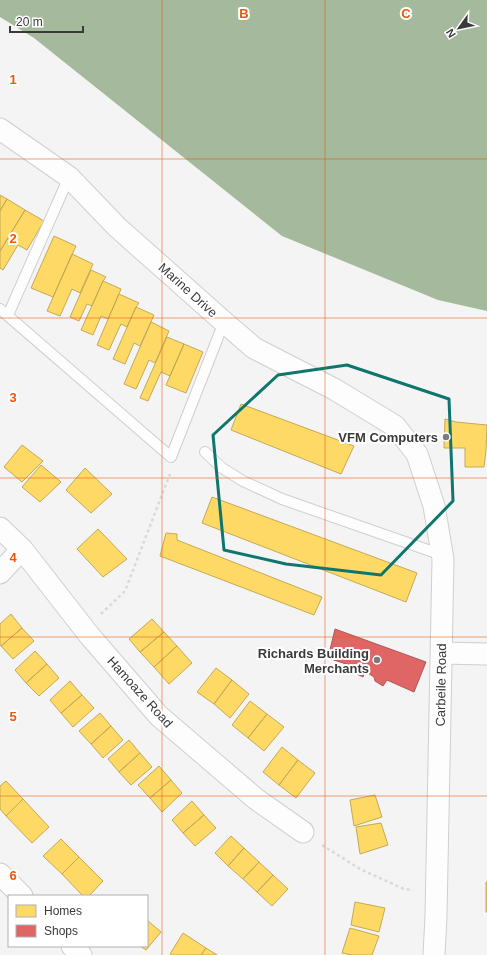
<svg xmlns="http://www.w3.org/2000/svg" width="487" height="955" viewBox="0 0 487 955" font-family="Arial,sans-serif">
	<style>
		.water { fill: #a5b99c }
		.homes { fill: #ffd966; stroke: #c4a958 }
		.shops { fill: #e06666; stroke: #ae5958 }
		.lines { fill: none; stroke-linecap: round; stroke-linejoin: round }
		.lane-casing { stroke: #cecfce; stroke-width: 12 }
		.street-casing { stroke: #cecfce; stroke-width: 23 }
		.path { stroke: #d8d9d8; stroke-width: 2.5; stroke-dasharray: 3 3; stroke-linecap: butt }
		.lane { stroke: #fdfdfd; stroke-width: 10 }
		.street { stroke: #fdfdfd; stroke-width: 21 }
		.marked { fill: none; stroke: #0f766e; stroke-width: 3; stroke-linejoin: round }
		.grid { fill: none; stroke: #e8590c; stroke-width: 1; stroke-opacity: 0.55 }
		.poi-dot { fill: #7a7b7a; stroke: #fff; stroke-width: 1.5 }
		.labels { text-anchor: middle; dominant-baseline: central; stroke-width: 4; stroke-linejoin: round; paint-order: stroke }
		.street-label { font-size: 13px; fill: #393a39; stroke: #fff }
		.poi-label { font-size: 13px; font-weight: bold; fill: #393a39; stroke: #fff; text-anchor: end }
		.grid-label { font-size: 13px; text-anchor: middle; font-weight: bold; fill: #e8590c; stroke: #fff; stroke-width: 4; stroke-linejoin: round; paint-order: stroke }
	</style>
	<rect width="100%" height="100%" fill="#f3f4f3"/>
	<path class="water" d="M0,0h487v311l-49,-11 -156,-64 -248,-198 -34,-21z"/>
	<path class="homes" d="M0,195l7,4 -7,12z
		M7,199l18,11 -25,41v-40z
		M25,210l19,11 -17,29 -9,-5 -15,25 -3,-2v-17z
		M54,236l22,10 -23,51 -22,-9z
		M72,254l21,10 -13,29 -8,-4 -12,27 -13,-5z
		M91,270l15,7 -3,4 -11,25 -5,-2 -8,17 -9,-4z
		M103,281l18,8 -13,30 -7,-3 -8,19 -12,-5z
		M119,294l20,9 -3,4 -9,20 -6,-3 -12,26 -12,-5z
		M136,307l18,8 -14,31 -6,-3 -9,21 -12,-5z
		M151,322l18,9 -14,32 -6,-3 -13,29 -12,-5z
		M167,337l17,7 -14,32 -9,-4 -13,29 -8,-3z
		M184,344l19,8 -17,41 -20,-8z
		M241,404l113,42 -13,28 -110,-44z
		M445,419l11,3 31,3 -1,25 -2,17h-19v-19h-21z
		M22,445l21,16 -21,21 -18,-15z
		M41,465l20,17 -21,20 -18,-15z
		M85,468l27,26 -21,19 -25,-23z
		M212,497l205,76 -11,29 -204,-79z
		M98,529l29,30 -24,18 -26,-28z
		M166,533l11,1v6l145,57 -8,18 -154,-59z
		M11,614l11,14 -21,18 -1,-1v-21z
		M152,619l12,13 -24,20 -11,-13z
		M22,628l12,13 -21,18 -12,-13z
		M164,632l13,14 -23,21 -14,-15z
		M177,646l15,17 -23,21 -15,-17z
		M35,651l12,13 -21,19 -11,-13z
		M47,664l12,14 -20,18 -13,-13z
		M216,668l16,12 -18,24 -17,-12z
		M232,680l17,14 -19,24 -16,-14z
		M70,681l12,14 -21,18 -11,-13z
		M82,695l12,13 -21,19 -12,-14z
		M250,701l17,13 -19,24 -16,-13z
		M100,713l11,13 -20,18 -12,-13z
		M267,714l17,13 -20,24 -16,-13z
		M111,726l12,14 -20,18 -12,-14z
		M129,740l11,13 -21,19 -11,-13z
		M282,747l16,13 -19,25 -16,-13z
		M140,753l12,14 -21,18 -12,-13z
		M298,760l17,13 -19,25 -17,-13z
		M159,766l12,14 -21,18 -12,-13z
		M171,780l11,13 -20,19 -12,-14z
		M6,781l17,18 -17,17 -6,-7v-23z
		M375,795l7,22 -28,9 -4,-26z
		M23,799l26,28 -17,16 -26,-27z
		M192,801l12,14 -21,18 -11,-13z
		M204,815l12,13 -21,18 -12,-13z
		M381,823l7,22 -28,9 -4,-27z
		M231,836l13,12 -16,18 -13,-13z
		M61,839l18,18 -17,17 -19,-18z
		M244,848l15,14 -16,17 -15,-13z
		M79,857l24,24 -14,15h-6l-21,-22z
		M259,862l14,13 -16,17 -14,-13z
		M273,875l15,14 -16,17 -15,-14z
		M486,882h1v30h-1z
		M355,902l30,6 -6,24 -28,-7z
		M147,920l14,12 -15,18 -6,-4h7z
		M350,928l29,8 -7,19h-20l-10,-2z
		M183,933l23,15 -5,7h-29l-2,-1z
		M206,948l11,7h-16z"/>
	<path class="shops" d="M335,629l91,33 -12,30 -27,-12 -4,6 -8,-5 -1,-4 -9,-6 -2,6 -10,-5 2,-5 -27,-9z"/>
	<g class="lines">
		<g class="lane-casing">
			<path id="lane" d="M0,309l171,148 53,-135
				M8,315l61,-138
				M205,452l17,16 21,13 39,18 160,56"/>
		</g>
		<g class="street-casing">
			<path id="street" d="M0,129l69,48 48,50 107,95 30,26 80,41 61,37 22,28 17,52 9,53 -7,357 -2,39
				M0,528l22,21 67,86 70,81 97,83 47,33
				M0,573l22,-24
				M442,653l45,1
				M0,874l22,22
				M72,946l9,9"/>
		</g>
		<path class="path" d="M101,614l24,-23 45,-117
			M322,845l38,24 44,20 9,1"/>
		<use href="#lane" class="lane"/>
		<use href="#street" class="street"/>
	</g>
	<path class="marked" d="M347,365l102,34 4,102 -72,74 -95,-11 -62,-14 -11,-115 65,-60z"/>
	<path class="grid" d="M162,0v955M325,0v955M0,159h487M0,318h487M0,478h487M0,637h487M0,796h487"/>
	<g class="poi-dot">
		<circle cx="446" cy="437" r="4"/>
		<circle cx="377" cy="660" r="4"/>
	</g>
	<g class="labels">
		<g class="street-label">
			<text transform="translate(188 290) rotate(42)">Marine Drive</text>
			<text transform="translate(441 685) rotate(-89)">Carbeile Road</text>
			<text transform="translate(140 692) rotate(48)">Hamoaze Road</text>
		</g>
		<g class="poi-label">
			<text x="438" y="437">VFM Computers</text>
			<text x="369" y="653">Richards Building<tspan x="369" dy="15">Merchants</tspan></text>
		</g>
	</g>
	<g class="grid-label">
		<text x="244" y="18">B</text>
		<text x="406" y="18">C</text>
		<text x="13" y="84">1</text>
		<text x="13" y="243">2</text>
		<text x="13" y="402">3</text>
		<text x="13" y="562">4</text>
		<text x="13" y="721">5</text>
		<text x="13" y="880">6</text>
	</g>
	<rect x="8" y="895" width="140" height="52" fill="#ffffff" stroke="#b0b0b0"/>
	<rect x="16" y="905" width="20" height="12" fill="#ffd966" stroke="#b0b0b0"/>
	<text x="44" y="915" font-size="12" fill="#393a39">Homes</text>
	<rect x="16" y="925" width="20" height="12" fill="#e06666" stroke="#b0b0b0"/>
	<text x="44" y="935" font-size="12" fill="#393a39">Shops</text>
	<g transform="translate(459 28) rotate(237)" stroke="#ffffff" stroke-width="3" paint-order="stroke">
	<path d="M0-3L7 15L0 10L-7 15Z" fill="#393a39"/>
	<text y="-6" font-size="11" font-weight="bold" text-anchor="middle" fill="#393a39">N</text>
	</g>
	<path d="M10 26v6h73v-6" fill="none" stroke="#393a39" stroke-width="2"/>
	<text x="16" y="26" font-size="12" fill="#393a39" stroke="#ffffff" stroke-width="3" paint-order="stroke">20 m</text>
</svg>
